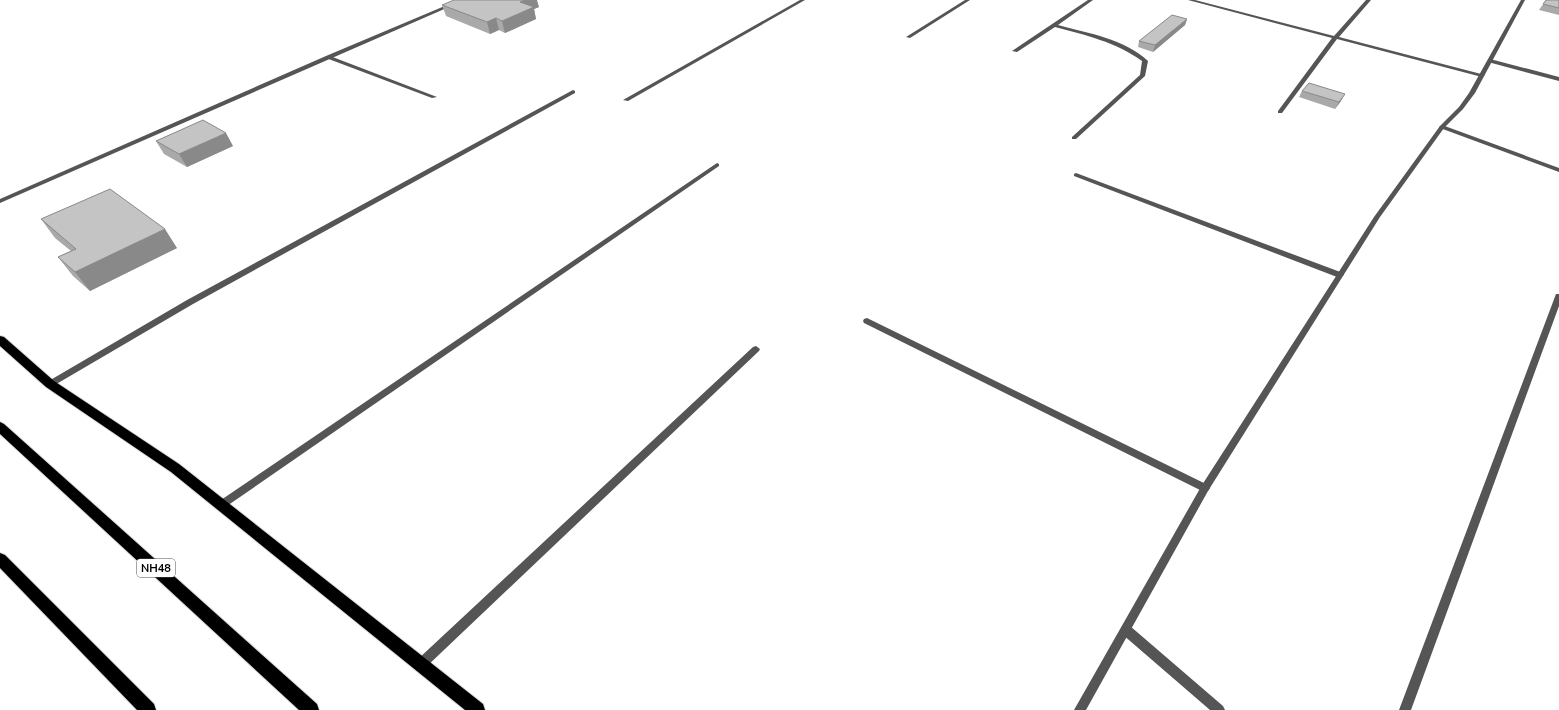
<svg xmlns="http://www.w3.org/2000/svg" width="1559" height="710" viewBox="0 0 1559 710" font-family="'Nunito Sans',sans-serif">
	<style>
		.lines { fill: none; stroke-linecap: round; stroke-linejoin: round }
		.trunk-casing { stroke: #dbdbdb; stroke-width: 2 }
		.service { fill: #555; fill-rule: evenodd }
		.minor { fill: #555; fill-rule: evenodd }
		.tertiary { fill: #555; fill-rule: evenodd }
		.trunk { fill: #000; fill-rule: evenodd }
		.wall { fill: #a9a9a9 }
		.shaded-wall { fill: #898989 }
		.building { fill: #c4c4c4; stroke: #898989 }
		.labels { text-anchor: middle; dominant-baseline: central; stroke-width: 4; stroke-linejoin: round; paint-order: stroke }
		.shield { fill: #fff; stroke: #4c4c4c; stroke-width: 1 }
		.shield-label { font-size: 11px; font-weight: bold; fill: #000 }
	</style>
	<rect width="100%" height="100%" fill="#fff"/>
	<g class="lines">
		<g class="trunk-casing">
			<path id="trunk" d="M0,336l4,1 50,44 125,83 304,240 2,6h-20l-294,-238 -125,-85 -46,-41z
				M0,422l4,2 313,280 2,6h-20l-299,-276z
				M0,553l5,2 149,149 2,6h-19l-137,-142z"/>
		</g>
		<path class="service" d="M1088,0h5l-35,25c29,8 67,14 90,36l-3,15 -69,63h-4v-2l68,-62 2,-14c-26,-19 -57,-26 -87,-34l-38,25 -5,-1z
			M326,56h4l107,41 -5,1 -106,-40z
			M717,163l2,1v2l-495,342 -3,1 -3,-1 -2,-3 2,-3z
			M756,346l4,3 -1,2 -334,317 -4,1 -4,-1 -1,-4 1,-4 336,-313z"/>
		<path class="minor" d="M459,0h6l-465,203v-4l326,-143z
			M800,0h5l-177,101 -5,-1z
			M965,0h5l-60,38 -4,-1z
			M1188,0h7l139,36 32,-36h5l-32,37 146,38 -3,2 -145,-38 -55,74h-4v-2l54,-73z
			M1490,59l69,18v4l-71,-19v-2z
			M573,90l2,1v2l-382,211 -140,82h-6l-1,-2 1,-2 140,-82z
			M1442,125l117,43v4l-119,-44 -1,-1z
			M1076,173l267,100 1,2 -4,2h-3l-263,-101v-2z
			M1556,294h3v12l-148,404h-12z
			M867,318l341,167 2,3 -2,3 -3,1 -3,-1 -338,-168 -1,-2 1,-2z
			M1126,625l4,1 93,80 2,4h-15l-88,-76 -1,-4 1,-4z"/>
		<path class="tertiary" d="M1521,0h4l-50,93 -12,16 -19,19 -64,89 -172,274 -122,219h-12l128,-225 172,-268 66,-91 19,-19 10,-14z"/>
		<use href="#trunk" class="trunk"/>
	</g>
	<path class="wall" d="M1546,0h13v15l-20,-5z
		M442,5l97,2 -5,2 2,10 -31,14 -6,-3 -9,4 -44,-18z
		M1187,19l-2,6 -32,27 -15,-5 1,-6z
		M1302,91l39,10 -6,8 -36,-12z
		M156,141l77,5 -46,21 -23,-13z
		M41,219l136,29 -87,43 -17,-15 -15,-19 13,-6 -16,-13z"/>
	<path class="shaded-wall" d="M525,0h12l2,7 -5,2 2,10 -31,14 -3,-12 18,-19z
		M496,18l3,12 -9,4 -3,-12z
		M1187,19l-2,6 -32,27 2,-7z
		M1345,94l-4,7 -6,8 4,-7z
		M226,133l7,13 -46,21 -8,-13z
		M165,229l12,19 -87,43 -15,-19z"/>
	<path class="building" d="M454,0h71l-5,2 14,5 -32,14 -6,-3 -9,4 -45,-17z
		M1546,0h13v8l-16,-4z
		M1172,15l15,4 -32,26 -16,-4z
		M1309,83l36,11 -6,8 -37,-11z
		M203,120l23,13 -47,21 -23,-13z
		M110,189l55,40 -90,43 -17,-15 18,-8 -35,-30z"/>
	<g class="labels">
		<rect class="shield" x="137" y="559" width="38" height="18" rx="3"/>
		<g class="shield-label">
			<text x="156" y="568">NH48</text>
		</g>
	</g>
</svg>
